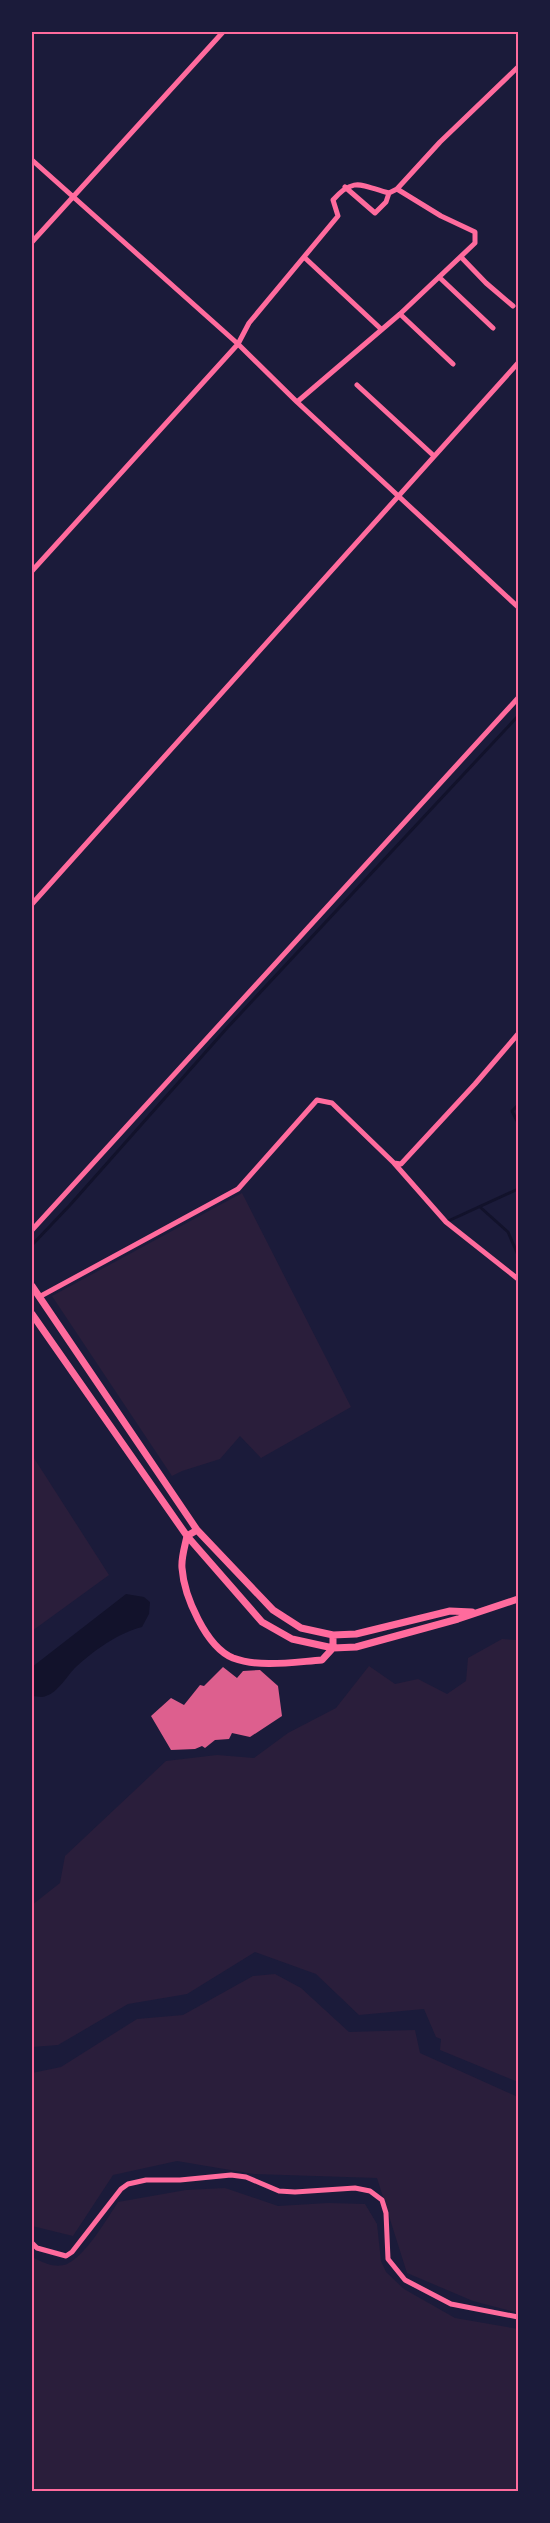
<svg xmlns="http://www.w3.org/2000/svg" width="550" height="2523" viewBox="0 0 550 2523" font-family="'Fira Sans Condensed',sans-serif">
	<style>
		.green { fill: #2a1e3b }
		.water { fill: #12122b }
		.lines { fill: none; stroke-linecap: round; stroke-linejoin: round }
		.stream { stroke: #12122b; stroke-width: 3 }
		.building { fill: #dd5f8e }
		.minor { stroke: #ff6b9d; stroke-width: 5 }
		.tertiary { stroke: #ff6b9d; stroke-width: 7 }
		.neatline { fill: none; stroke: #ff6b9d; stroke-width: 2 }
	</style>
	<rect width="100%" height="100%" fill="#1b1b3a"/>
	<path class="green" d="M242,1193l109,214 -90,51 -21,-22 -20,23 -38,12 -10,5 -120,-180z
		M32,1455l77,120 -77,56z
		M502,1639l16,1v442l-78,-32 1,-11 -5,-2 -12,-28 -65,6 -43,-41 -61,-22 -68,42 -59,10 -70,41 -26,2v-142l28,-22 5,-27 101,-95 51,-6 37,3 34,-25 48,-25 33,-42 26,18 23,-5 29,15 19,-13 2,-23z
		M275,1974l26,14 48,44 66,-2 5,23 98,44v216l-45,-12 -66,-28 -30,-95 -123,-4 -77,-13 -64,14 -40,61 -41,-10v-153l29,-6 76,-48 46,-4 70,-39z
		M225,2188l53,18 50,-3 37,1 12,20 4,37 5,11 18,17 51,29 63,11v162h-486v-234c10,5 23,12 35,7 19,-9 40,-45 51,-62l68,-12z"/>
	<path class="water" d="M126,1594l18,3 6,5 -1,12 -7,13c-24,6 -47,23 -65,39 -10,9 -18,26 -31,30 -4,2 -10,0 -14,0v-29z"/>
	<g class="lines">
		<path class="stream" d="M518,1105l-6,6 6,12
			M480,1207l28,25 10,23
			M446,1222l72,-33
			M32,1245l38,-40 157,-177 291,-312"/>
	</g>
	<path class="building" d="M223,1667l14,11 6,-7 17,-1 18,16 4,30 -32,21 -18,-4 -3,6 -14,1 -10,8 -3,-2 -7,3 -24,1 -20,-34 20,-18 13,7 16,-20 4,1z"/>
	<g class="lines">
		<path class="minor" d="M32,160l206,184 59,58 221,205
			M345,187l30,26 11,-11 3,-9
			M32,242l191,-210
			M304,257l77,72
			M461,257l25,26 27,23
			M439,277l54,51
			M400,314l53,50
			M357,385l77,71
			M297,402l103,-88 75,-71v-11l-34,-16 -44,-27
			M32,571l206,-227 11,-21 89,-107 -5,-16c21,-24 29,-14 56,-7l8,-4 43,-47 78,-75
			M32,904l486,-541
			M394,1163l52,59 72,57
			M32,1230l486,-532
			M39,1297l199,-108 79,-89 15,3 62,60 7,1 74,-80 43,-50
			M32,2243l5,5 29,8 6,-4 49,-63 7,-5 18,-4h34l51,-5 15,2 33,14 16,1 60,-4 15,3 12,9 4,13 2,46 17,21 46,24 67,13"/>
		<path class="tertiary" d="M32,1286l165,244 76,80 28,18 32,7 23,-1 94,-23 22,1
			M32,1314l155,222 75,86 30,17 41,9 23,-1 102,-28 60,-20
			M197,1530l-10,6c-2,10 -6,22 -5,32 2,28 24,79 51,90 27,10 61,4 89,2l11,-12v-13"/>
	</g>
	<rect width="550" height="2523" fill="none" stroke="#1b1b3a" stroke-width="66"/>
	<rect x="33" y="33" width="484" height="2457" class="neatline"/>
</svg>
